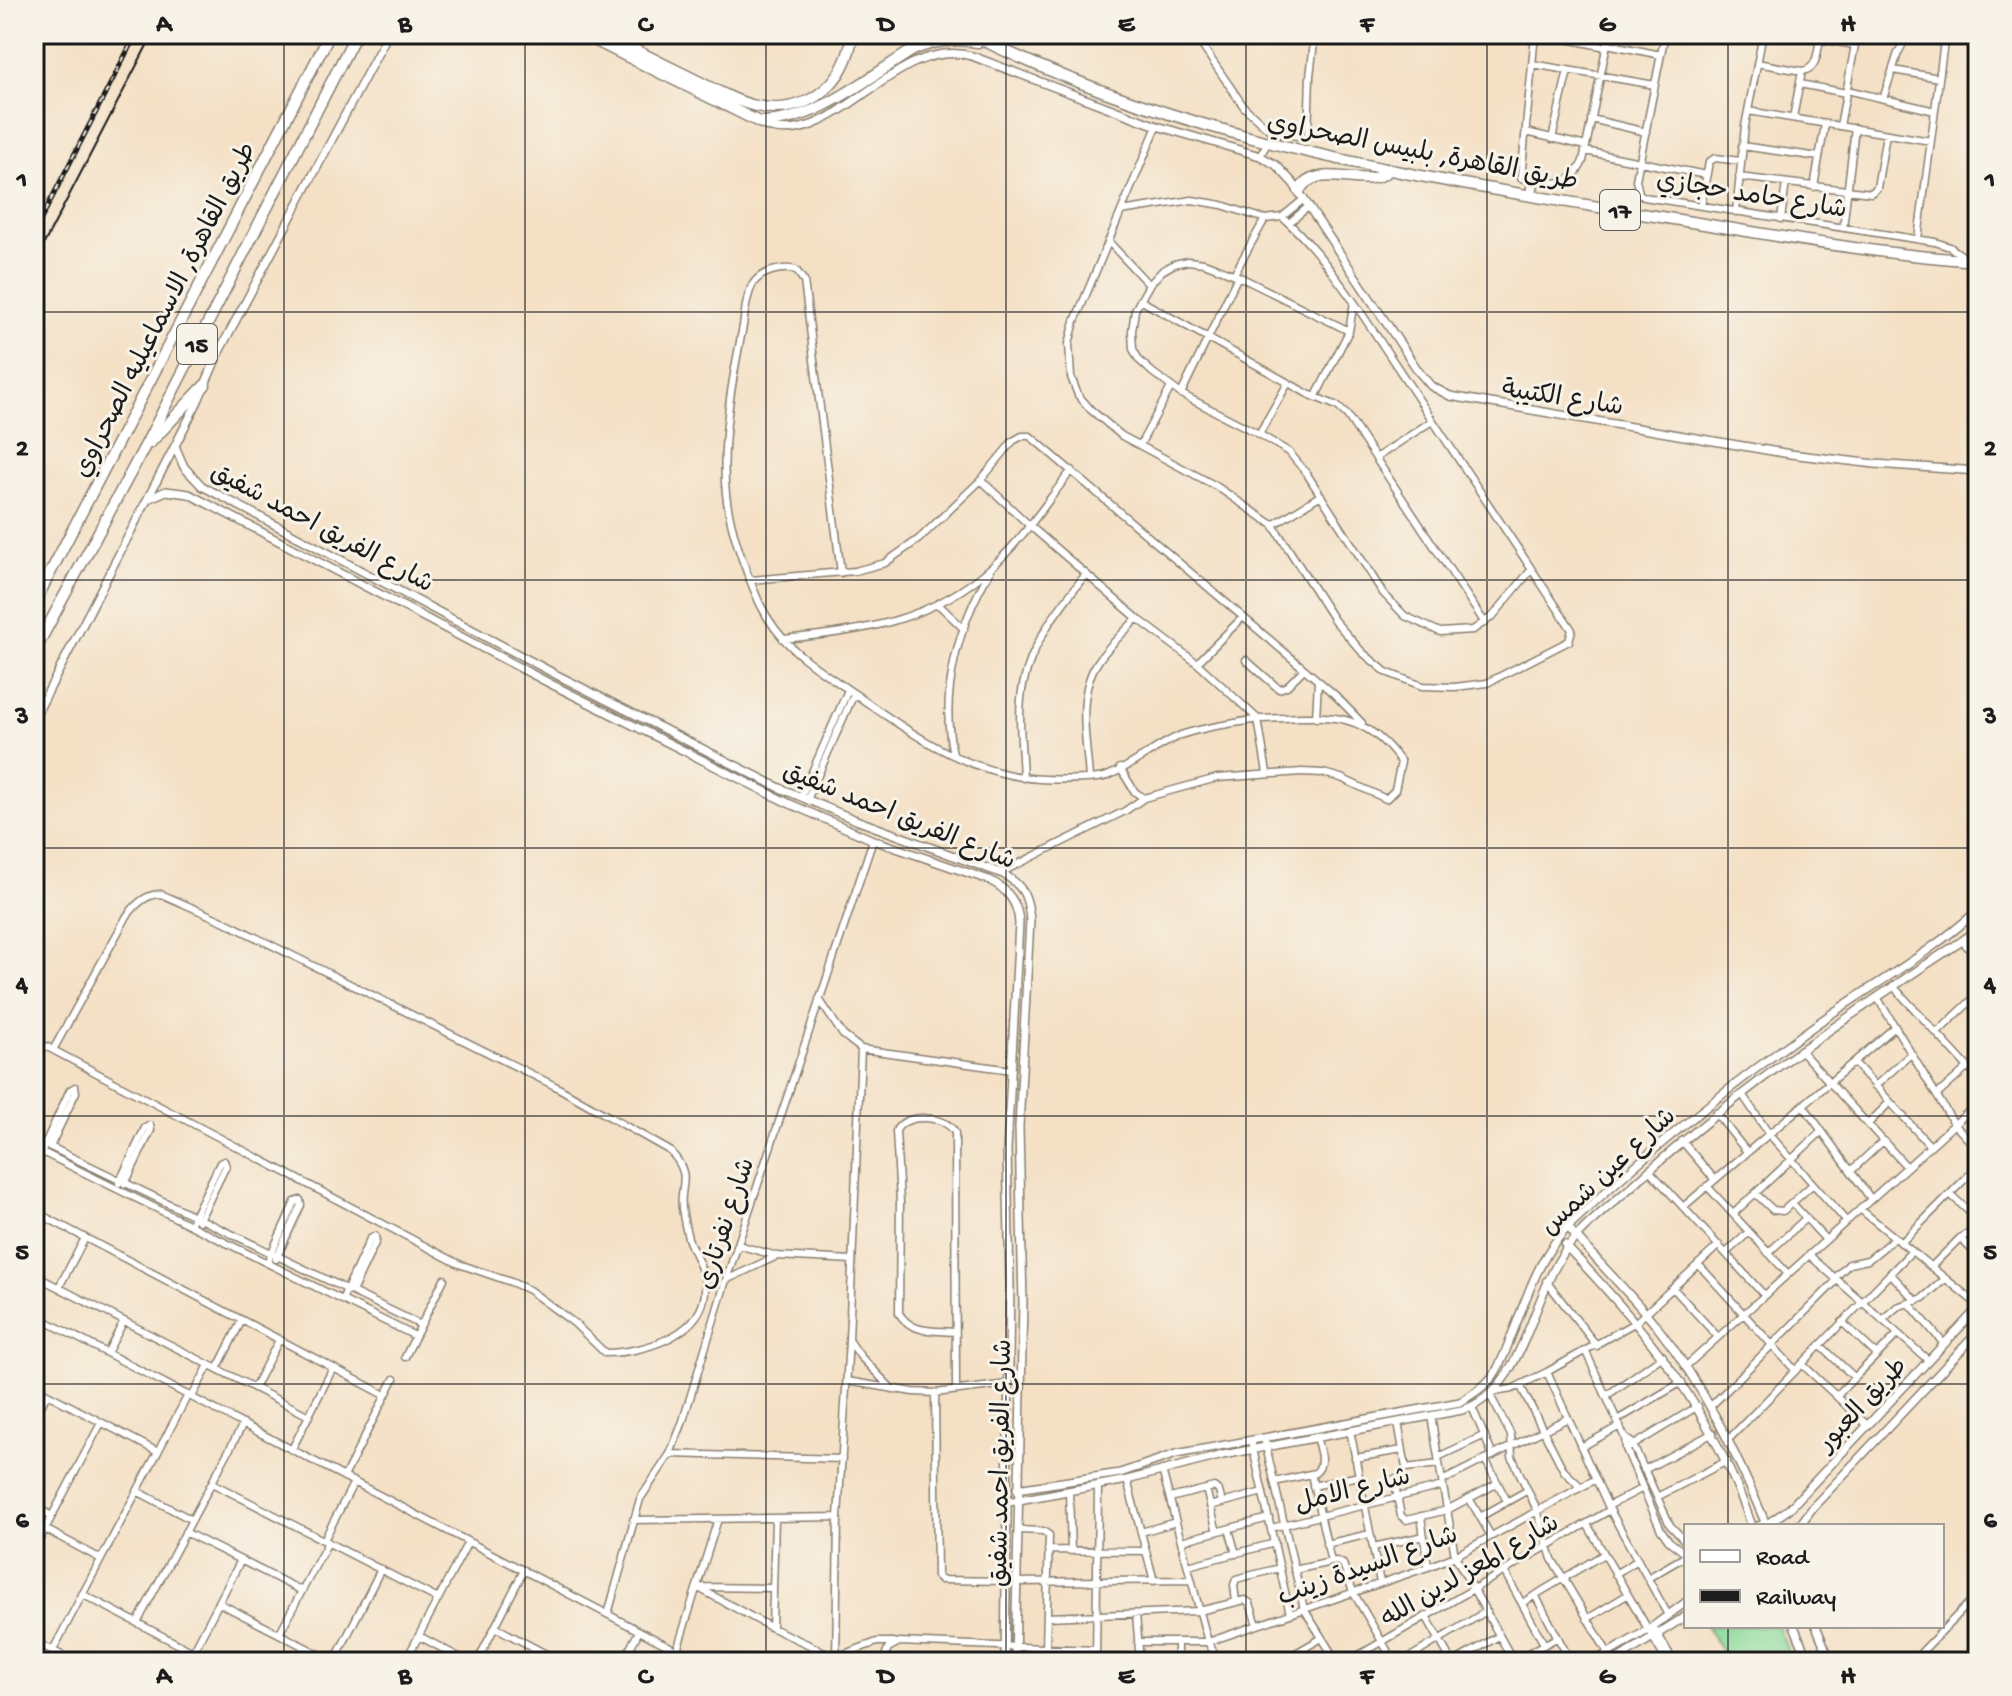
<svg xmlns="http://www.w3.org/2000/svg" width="2012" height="1696" viewBox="0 0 2012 1696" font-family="'Gochi Hand','Playpen Sans Arabic',sans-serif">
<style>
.green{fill:#89da9a;stroke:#527b5b;stroke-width:2}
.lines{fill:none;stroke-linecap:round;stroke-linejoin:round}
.minor-casing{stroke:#887e70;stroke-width:9}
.tertiary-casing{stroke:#887e70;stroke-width:10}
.trunk-casing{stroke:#887e70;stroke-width:13}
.minor{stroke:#fff;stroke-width:6}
.tertiary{stroke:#fff;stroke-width:7}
.trunk{stroke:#fff;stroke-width:10}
.tram{stroke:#1c1c1c;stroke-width:2}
.rail-casing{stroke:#1c1c1c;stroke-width:5}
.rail{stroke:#f7f3e8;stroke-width:2;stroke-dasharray:6;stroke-linecap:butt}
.grid{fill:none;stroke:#1c1c1c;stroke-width:2;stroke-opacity:0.55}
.labels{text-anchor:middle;stroke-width:6;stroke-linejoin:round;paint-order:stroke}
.shield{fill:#f7f3e8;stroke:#5e5c59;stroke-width:2}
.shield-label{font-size:24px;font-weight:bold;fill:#1c1c1c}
.street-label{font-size:26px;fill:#1c1c1c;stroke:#f7f3e8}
.neatline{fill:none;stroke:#1c1c1c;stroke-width:3}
.grid-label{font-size:26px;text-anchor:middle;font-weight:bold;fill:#1c1c1c}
</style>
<rect width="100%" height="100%" fill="#f7f3e8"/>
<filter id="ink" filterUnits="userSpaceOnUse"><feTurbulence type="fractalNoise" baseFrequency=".0125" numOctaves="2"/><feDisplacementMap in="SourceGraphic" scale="16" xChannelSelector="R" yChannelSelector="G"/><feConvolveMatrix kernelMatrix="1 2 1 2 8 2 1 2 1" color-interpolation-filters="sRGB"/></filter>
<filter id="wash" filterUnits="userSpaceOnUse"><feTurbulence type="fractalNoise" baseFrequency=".006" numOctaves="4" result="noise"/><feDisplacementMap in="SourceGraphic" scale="32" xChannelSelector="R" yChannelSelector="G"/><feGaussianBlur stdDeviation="1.8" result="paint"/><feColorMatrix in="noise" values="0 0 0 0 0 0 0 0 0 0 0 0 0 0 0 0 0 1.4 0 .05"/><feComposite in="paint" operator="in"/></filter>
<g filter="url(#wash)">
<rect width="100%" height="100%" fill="#f4e0c5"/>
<path class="green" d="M1706 1626H1778L1792 1662H1729Z"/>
</g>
<g filter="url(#ink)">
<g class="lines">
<g class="minor-casing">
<path id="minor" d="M1194 34 1244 107 1273 133 1260 156
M1535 34 1521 178C1548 183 1570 191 1583 161L1609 34
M1542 34 1606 47
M1665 34 1636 180 1639 193 1644 197 1935 242 1950 247 1965 258
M1791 34 1855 45
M1607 44 1661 55
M1757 63 1802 71C1818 69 1817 52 1820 39
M1532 64 1655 85
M1893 70 1939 78
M1800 84 1846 93
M1847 90 1935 111
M1883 99 1898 53 1908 34
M1748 111 1931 141
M1793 118 1802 71
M1591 119 1646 132
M1157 126 1075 321 1069 344 1071 377 1078 395 1091 410 1122 436 1216 486 1273 525 1334 620 1362 652 1386 672 1422 686 1455 687 1487 683 1569 641 1572 630 1354 302C1332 272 1311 242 1282 217
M1840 126 1857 34
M1526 132 1586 146
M1273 133 1308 137 1310 76 1315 34
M1552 139 1568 70
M1742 146 1819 157
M1585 151 1706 175
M1739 177 1871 193 1877 188 1886 134
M1814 187 1825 124
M1701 206 1709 162 1715 158 1741 161
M1121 211 1192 200 1222 205 1265 219 1282 217 1304 199
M1736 212 1745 126 1763 34
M1781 219 1786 183
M1289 223 1309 206
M1843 228 1855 128
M1918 239 1945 34
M1108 241 1149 285
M1234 274 1265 219
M1140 300 1308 394 1337 406 1347 415 1485 623
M1349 331 1238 276 1204 263 1188 261 1174 264 1162 271 1149 285 1135 310 1132 331 1133 349 1139 360 1152 372 1181 394 1259 434 1289 452 1307 474 1383 593 1405 616 1440 632 1473 630 1493 616 1531 570
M1181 394 1238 276
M1316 396 1349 331 1354 302
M1259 434 1288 383
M1140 445 1171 387
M1377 457 1432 421
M1273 525 1321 495
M841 573 804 281 796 270C782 266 760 272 753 284 746 296 745 313 743 326 733 376 720 443 726 494 730 531 745 570 760 604 782 649 816 667 855 694 905 730 960 768 1022 777 1038 780 1093 781 1107 776 1133 766 1155 746 1181 735 1205 726 1233 724 1258 719L1197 663 1137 618 1029 525 981 480
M751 580 855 571 885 563 919 539 981 480 1013 441 1022 436H1030L1243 617 1197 663
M938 604 964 629
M1243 617 1334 694 1362 723
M783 639C862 632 933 621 994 565 1024 538 1047 501 1072 470
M1246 660 1279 689 1287 686 1304 669
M1316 718 1318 681
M953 754C939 694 959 623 990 572
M1120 768 1135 792 1144 798 1217 778 1302 772 1323 773 1341 778 1386 799 1395 790 1401 762C1360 704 1320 718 1258 719L1267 773
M1023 778C1022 748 1017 715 1023 685 1032 641 1059 608 1086 574
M1089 778C1087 742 1075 693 1099 660 1109 645 1125 632 1137 618
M801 797 848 690
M807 800 854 694
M1000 873 1125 811 1144 798
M1962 941 1978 958
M1893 986 1978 1078
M1877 997 1954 1124 1978 1150
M819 999 843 1035 861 1049 1011 1070
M1937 1033 1978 994
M34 1040 53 1050 459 1264 511 1282 529 1290 574 1323 605 1353C643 1353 709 1334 705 1284 704 1268 693 1253 688 1238 686 1230 684 1222 683 1214 676 1186 696 1179 670 1151L555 1086 225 922 161 894C146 894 136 904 127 916L53 1050
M1800 1050 1907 1167
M1854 1062 1930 1146
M1875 1086 1911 1054
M1742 1094 1769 1134 1846 1221
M1937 1095 1968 1067
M1803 1105 1871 1199
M1716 1113 1747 1152
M1868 1124 1890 1102
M34 1139 421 1325
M1682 1141 1715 1180
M34 1148 415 1336
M43 1148 70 1090 75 1087 76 1092 50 1147
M1649 1170 1764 1295
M1851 1171 1883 1141
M119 1183 145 1128 150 1125 151 1130 125 1184
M1707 1186 1788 1274
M1755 1193 1773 1210 1783 1211 1813 1184
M1950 1194 1978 1220
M1792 1203 1826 1240
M1683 1207 1895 1027
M1860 1209 1978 1305
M34 1211 385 1395
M1733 1214 1822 1131
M190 1225 220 1163 224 1161 226 1166 199 1221
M34 1231 42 1216
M1960 1238 1978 1256
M1901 1243 1978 1166
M738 1245 777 1256 852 1260
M1726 1253 1749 1232
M1768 1253 1806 1218
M1809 1255 1928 1360
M267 1263 295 1202 300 1200 301 1205 276 1259
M1698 1264 1795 1370
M1931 1267 1960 1238 1978 1229
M1890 1273 1916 1301
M34 1275 309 1416
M1835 1278 1849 1264 1868 1260 1895 1238
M726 1280 777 1256
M1546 1281 1597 1346
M59 1287 85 1238
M1673 1288 1718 1337
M342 1300 370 1239 375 1236 376 1241 352 1292
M1909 1303 1944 1344
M34 1315 699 1662
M1882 1320 1897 1307 1923 1298 1945 1279
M1842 1322 1877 1355
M955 1332C934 1330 911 1334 899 1313L900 1202 896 1131C904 1112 947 1115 955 1133L956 1390
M849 1340 860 1356 892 1389
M1820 1345 1854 1377
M1586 1352 1625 1438 1626 1449 1661 1530 1669 1541 1686 1554
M107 1353 124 1321
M405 1357 444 1279
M1802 1364 1867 1425
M1685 1367 1978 1103
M217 1369 242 1320
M1547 1372 1610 1510 1668 1615
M847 1381 913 1392 935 1393 1008 1384
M1520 1385 1564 1471 1581 1487
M34 1387 158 1452
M254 1388 279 1340
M1494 1392 1512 1389 1547 1372 1636 1322 1719 1245
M935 1393 937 1576 941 1580 1007 1581
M1490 1395 1511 1435 1512 1457 1537 1510 1552 1559 1608 1653
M1606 1396 1663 1356
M1836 1396 1898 1334
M192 1397 209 1365
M1472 1407 1493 1456
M1710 1407 1837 1280
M1431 1416 1455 1556 1514 1662
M1617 1420 1682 1382
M34 1421 47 1394
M1398 1422 1406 1468 1439 1464
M1350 1430 1380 1583
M1264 1438 1304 1609 1337 1662
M1625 1438 1632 1443 1670 1525 1686 1542
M1251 1440 1290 1614
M1728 1440 1912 1251
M1581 1447 1620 1426
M1629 1448 1698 1406
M292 1449 333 1368
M670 1454 842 1459
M1438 1457 1485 1435
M1355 1458 1402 1450
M1485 1459 1507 1501
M1162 1470 1208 1642 1219 1662
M1644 1470 1713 1433
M1311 1474 1331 1562
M344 1477 394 1379
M1394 1479 1401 1516 1406 1520 1447 1510 1498 1483
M1127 1480 1154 1581
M1442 1481 1568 1418
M1274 1482 1315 1473C1326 1465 1319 1448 1316 1437
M212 1483 438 1599
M1313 1486 1359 1476
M1206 1489 1217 1532
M137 1491 192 1520
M1069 1491 1071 1551
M1657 1497 1727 1461
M1170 1498 1214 1487 1219 1491 1222 1503
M1469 1498 1491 1536
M34 1506 52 1516
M1210 1506 1263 1492
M1608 1506 1643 1488
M1421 1516 1428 1567
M1480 1517 1528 1490
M633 1520 838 1517
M1587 1524 1667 1662
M1271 1528 1443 1486
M45 1529 101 1559
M1229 1529 1236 1554
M1018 1530 1043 1531 1049 1535 1046 1648
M185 1532 302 1591
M1141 1532 1176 1522
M324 1540 354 1482
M1181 1541 1269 1518
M1326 1544 1370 1534
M1373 1547 1424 1536
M34 1550 101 1423
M1048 1550 1146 1551
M1188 1566 1275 1543
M1294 1570 1336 1561 1343 1564 1353 1592 1394 1662
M1504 1571 1544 1644
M1615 1574 1638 1560
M1648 1578 1686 1556
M1016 1582 1191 1580
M697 1587 772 1628 836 1657 877 1642H893
M700 1587 773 1588
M82 1594 212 1662
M1535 1595 1571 1662
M1236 1602 1234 1585 1236 1579 1280 1568
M219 1603 334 1662
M1522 1603 1604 1554
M608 1614 640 1499 670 1454 682 1424 726 1280 873 840
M1136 1614 1140 1662
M1426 1616 1452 1662
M1047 1617 1199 1611 1245 1600 1250 1603 1257 1625
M1587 1619 1627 1595
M137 1623 243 1424
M495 1627 561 1662
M772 1628 775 1518
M1656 1631 1674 1662
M279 1634 328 1542
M419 1636 468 1662
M34 1641 75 1662
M1138 1642H1208L1428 1567 1455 1556 1596 1479
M53 1650 188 1395
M677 1650 718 1519
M193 1652 241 1560
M334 1662 381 1569
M405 1662 468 1542
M477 1662 524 1570
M623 1662 639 1631
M836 1662 838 1517 849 1340 861 1049
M883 1662 888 1648 899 1642 1096 1650
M1096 1662 1098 1486
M1177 1662V1642
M1280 1662 1322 1638
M1347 1662 1610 1510
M1402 1662 1485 1612
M1454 1662 1499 1636
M1513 1662 1558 1637
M1912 1662 1972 1600"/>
</g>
<g class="tertiary-casing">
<path id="tertiary" d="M758 123C832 160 891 34 972 56L1157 126 1260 156 1276 165 1293 183 1419 372 1431 386 1450 396 1790 454 1875 464 1978 471
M175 446 184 467 202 486 557 675 780 788 856 820 1003 874C1024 886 1028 897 1030 920L1019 1127 1023 1303 1015 1662
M148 499 166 491 189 494 549 683 788 803 873 840 989 880C1008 889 1018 903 1019 923L1007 1150 1010 1282 1005 1662
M34 719 197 403 220 350 388 34
M1568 1227C1597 1262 1630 1293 1658 1328 1704 1386 1737 1455 1765 1522
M1565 1245C1649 1333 1712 1410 1752 1526
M1017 1489 1120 1473 1176 1454 1460 1402C1473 1394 1484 1387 1493 1376 1501 1365 1506 1350 1511 1337 1527 1298 1538 1256 1570 1225 1646 1152 1729 1087 1814 1026 1868 987 1929 955 1978 910
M1008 1502 1127 1480 1223 1455 1462 1410C1529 1390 1530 1285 1576 1237 1592 1219 1612 1204 1630 1188 1732 1094 1846 1017 1962 941L1978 928
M1770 1522 1789 1509 1978 1308
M1758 1526 1770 1522 1783 1526
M1799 1526 1814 1506 1978 1332
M1794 1626 1809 1662
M1816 1626 1831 1662
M1593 1662 1648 1630 1686 1602
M1613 1662 1686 1616"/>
</g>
<g class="trunk-casing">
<path id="trunk" d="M582 34 759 122C818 122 865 79 913 50 934 40 955 38 978 42
M604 34C634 50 664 64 694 79 714 89 734 101 756 106 806 117 848 83 852 34
M970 34C1181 140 1417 178 1648 215 1757 232 1867 254 1978 261
M1299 191C1317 158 1368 194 1390 169
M1531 196 1533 180
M150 443 205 385
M34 604 330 34
M34 652 145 446 356 34"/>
</g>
<use href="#minor" class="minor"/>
<use href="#tertiary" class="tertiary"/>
<use href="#trunk" class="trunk"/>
<path class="tram" d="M34 263 153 34"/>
<g class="rail-casing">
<path id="rail" d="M34 233 136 34"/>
</g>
<use href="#rail" class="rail"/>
</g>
</g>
<path class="grid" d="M284 34V1662M525 34V1662M766 34V1662M1006 34V1662M1246 34V1662M1487 34V1662M1728 34V1526M34 312H1978M34 580H1978M34 848H1978M34 1116H1978M34 1384H1978M1728 1626V1662"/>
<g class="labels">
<g class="shield">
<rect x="1600" y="190" width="40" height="40" rx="6"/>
<rect x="177" y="324" width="40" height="40" rx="6"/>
</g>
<g class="shield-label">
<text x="1620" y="218">17</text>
<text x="197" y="352">15</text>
</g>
<g class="street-label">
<text transform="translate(1423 150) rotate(11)" y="9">طريق القاهرة, بلبيس الصحراوي</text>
<text transform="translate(1752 193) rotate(9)" y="9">شارع حامد حجازي</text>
<text transform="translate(163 309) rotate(-63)" y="9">طريق القاهرة, الاسماعيليه الصحراوي</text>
<text transform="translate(1563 396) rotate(9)" y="9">شارع الكتيبة</text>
<text transform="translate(323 526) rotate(28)" y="9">شارع الفريق احمد شفيق</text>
<text transform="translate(900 814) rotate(22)" y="9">شارع الفريق احمد شفيق</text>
<text transform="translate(1607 1170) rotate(-43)" y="9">شارع عين شمس</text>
<text transform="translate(724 1223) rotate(-72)" y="9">شارع نفرتارى</text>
<text transform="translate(1861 1403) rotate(-47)" y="9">طريق العبور</text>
<text transform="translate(999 1463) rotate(-89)" y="9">شارع الفريق احمد شفيق</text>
<text transform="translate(1352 1488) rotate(-14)" y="9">شارع الامل</text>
<text transform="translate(1367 1564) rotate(-20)" y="9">شارع السيدة زينب</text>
<text transform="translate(1469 1569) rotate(-30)" y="9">شارع المعز لدين الله</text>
</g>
</g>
<rect width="2012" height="1696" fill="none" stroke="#f7f3e8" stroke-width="88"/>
<rect x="1684" y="1524" width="260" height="104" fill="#f7f3e8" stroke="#9f9d96" stroke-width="2"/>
<rect x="1700" y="1550" width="40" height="12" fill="#ffffff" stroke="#9f9d96" stroke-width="2"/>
<text x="1756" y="1564" font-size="24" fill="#1c1c1c">Road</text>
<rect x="1700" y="1590" width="40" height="12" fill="#1c1c1c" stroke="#9f9d96" stroke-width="2"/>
<text x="1756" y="1604" font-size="24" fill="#1c1c1c">Railway</text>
<rect x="44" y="44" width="1924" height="1608" class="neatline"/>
<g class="grid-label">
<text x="164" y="31">A</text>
<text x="405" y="31">B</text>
<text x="645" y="31">C</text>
<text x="886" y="31">D</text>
<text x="1126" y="31">E</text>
<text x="1367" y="31">F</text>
<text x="1607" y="31">G</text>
<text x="1848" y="31">H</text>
<text x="22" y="187">1</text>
<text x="1990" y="187">1</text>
<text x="22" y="455">2</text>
<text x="1990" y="455">2</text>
<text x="22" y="723">3</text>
<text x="1990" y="723">3</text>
<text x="22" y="991">4</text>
<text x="1990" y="991">4</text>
<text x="22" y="1259">5</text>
<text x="1990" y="1259">5</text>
<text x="22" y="1527">6</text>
<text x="1990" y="1527">6</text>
<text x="164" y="1683">A</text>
<text x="405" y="1683">B</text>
<text x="645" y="1683">C</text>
<text x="886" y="1683">D</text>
<text x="1126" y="1683">E</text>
<text x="1367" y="1683">F</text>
<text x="1607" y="1683">G</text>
<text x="1848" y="1683">H</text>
</g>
</svg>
